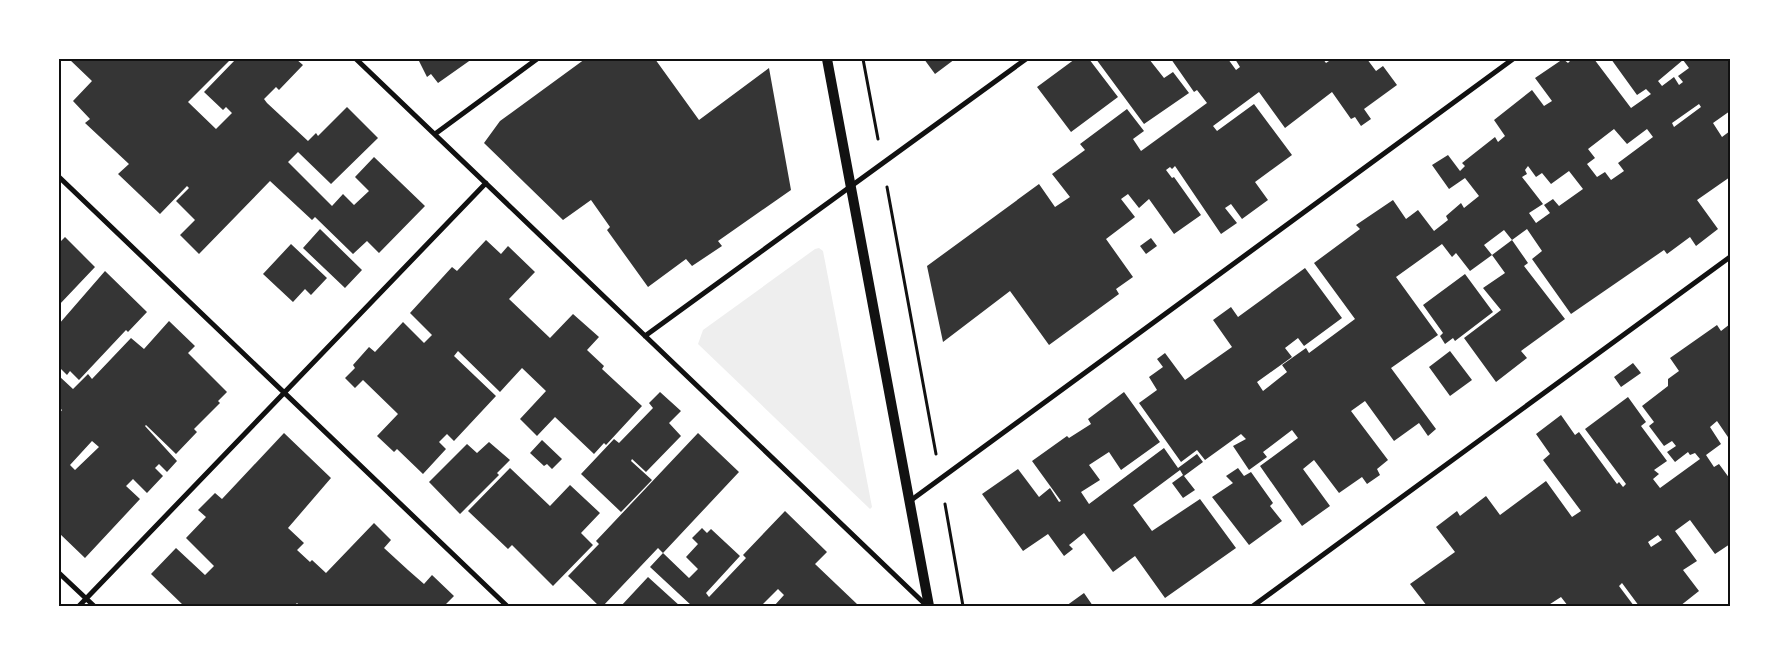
<svg xmlns="http://www.w3.org/2000/svg" width="1789" height="665" viewBox="0 0 1789 665" font-family="Rubik,sans-serif">
<style>
.green{fill:#eee}
.building{fill:#353535;fill-rule:evenodd}
.lines{fill:none;stroke-linecap:round;stroke-linejoin:round}
.path{stroke:#111;stroke-width:3}
.minor{stroke:#111;stroke-width:5}
.secondary{stroke:#111;stroke-width:10}
.neatline{fill:none;stroke:#111;stroke-width:2}
</style>
<rect width="100%" height="100%" fill="#fff"/>
<path class="green" d="M819 248 823 251 872 507 870 509 698 344 703 330 815 249Z"/>
<path class="building" d="M69 59H231L188 102 216 129 232 113 226 107 223 110 204 92 236 59H296L303 65 279 90 276 87 264 99 267 103 308 141 316 133 318 136 347 107 378 138 331 184 298 152 288 162 332 206 343 194 354 205 369 191 355 177 374 157 425 206 379 253 367 241 353 254 315 217 312 220 270 181 199 254 180 235 195 220 176 201 189 188 187 186 160 214 118 174 129 164 85 123 90 119 73 101 92 81Z
M418 59H472L438 83 431 74 427 77Z
M585 59H655L699 120 769 68 791 190 718 241 722 246 692 266 686 259 648 287 607 230 610 227 591 200 563 220 484 143 500 121Z
M924 59H955L935 74Z
M1075 59H1089L1118 97 1071 132 1037 87Z
M1096 59H1149L1164 78 1173 72 1189 93 1144 124Z
M1171 59H1228L1236 70 1240 67 1235 59H1323L1326 63 1332 59H1367L1376 71 1383 66 1397 85 1364 109 1371 119 1361 126 1355 117 1351 119 1332 92 1285 128 1259 92 1213 126 1217 131 1254 104 1292 155 1255 182 1268 200 1242 219 1231 204 1225 208 1237 223 1221 234 1175 166 1172 169 1170 167 1166 170 1172 178 1174 177 1201 215 1174 234 1149 199 1139 208 1128 194 1121 199 1135 217 1106 239 1133 277 1116 289 1119 294 1049 345 1010 291 943 342 927 266 1039 184 1055 207 1070 197 1052 174 1085 150 1080 144 1127 109 1144 131 1133 139 1141 151 1207 103 1197 90 1194 92Z
M1563 59 1568 63 1572 59H1594L1631 108 1651 94 1646 89 1637 95 1611 59H1730V111L1713 123 1722 137 1730 131V177L1697 200 1718 229 1696 246 1690 237 1667 254 1664 250 1571 314 1532 259 1542 251 1527 229 1512 240 1504 230 1484 245 1492 255 1470 271 1456 253 1452 257 1442 244 1396 277 1438 335 1391 368 1436 429 1428 436 1419 423 1394 441 1365 401 1351 411 1388 460 1377 469 1380 475 1367 484 1362 477 1339 493 1314 460 1303 469 1330 506 1302 526 1260 466 1298 438 1292 430 1263 452 1267 457 1249 470 1233 446 1246 439 1241 434 1205 460 1197 450 1181 462 1139 403 1157 390 1149 377 1163 367 1157 359 1165 353 1185 380 1232 347 1213 320 1231 307 1238 317 1305 268 1342 318 1304 346 1298 338 1285 348 1292 357 1257 382 1263 391 1287 372 1282 365 1306 348 1309 353 1355 319 1314 263 1360 229 1356 225 1393 200 1406 219 1418 210 1434 231 1448 220 1446 216 1461 203 1464 208 1479 196 1465 178 1449 189 1432 165 1448 155 1460 171 1465 166 1462 163 1495 137 1498 142 1505 136 1494 120 1532 90 1544 106 1552 101 1535 78ZM1683 60 1689 68 1678 76 1683 82 1679 85 1674 77 1662 86 1658 81ZM1699 104 1701 107 1674 127 1672 123ZM1614 129 1627 144 1647 129 1653 137 1618 163 1624 171 1611 180 1605 172 1597 177 1587 164 1595 158 1588 149ZM1528 166 1536 177 1542 173 1551 184 1569 171 1583 189 1559 206 1553 199 1544 205 1550 213 1536 223 1529 213 1543 204 1522 177 1527 174 1525 170Z
M320 229 362 270 345 288 303 248Z
M65 237 95 267 59 305V243Z
M1151 238 1157 246 1146 254 1140 246Z
M486 240 501 254 508 246 535 272 509 299 550 338 573 314 599 337 587 350 604 366 602 369 642 406 606 445 604 443 594 454 555 417 537 436 520 419 546 391 522 368 500 392 458 351 454 356 496 396 454 441 447 434 439 442 446 449 423 474 397 449 394 452 377 436 398 414 363 380 355 388 345 378 355 368 353 365 369 347 375 352 403 322 424 343 432 335 410 313 452 267 457 271Z
M1512 240 1528 263 1524 266 1565 319 1521 351 1527 358 1496 382 1464 338 1501 310 1483 288 1505 273 1492 255Z
M291 244 327 278 311 295 305 289 293 302 263 274Z
M105 271 147 312 128 332 126 330 79 380 70 371 67 375 59 367V324Z
M1465 274 1493 312 1455 341 1453 338 1445 344 1440 336 1443 333 1423 305Z
M169 321 195 346 188 353 227 392 218 401 220 403 194 429 197 432 176 454 146 425 145 426 177 461 167 472 159 464 155 468 163 476 147 493 133 479 126 486 140 499 85 558 59 533V414L62 410 59 407V376L73 389 88 374 92 379 131 338 144 349ZM92 441 99 447 75 470 70 465Z
M1730 324V440L1717 421 1710 427 1721 444 1706 455 1714 467 1719 464 1730 479V544L1715 554 1690 520 1675 531 1697 561 1683 570 1699 591 1680 606H1639L1622 583 1619 586 1634 606H1568L1561 597 1547 606H1427L1410 584 1455 552 1436 527 1457 511 1460 516 1486 496 1500 515 1546 481 1572 517 1581 511 1543 460 1550 454 1536 434 1561 415 1575 435 1579 432 1617 484 1619 482 1623 487 1626 484 1585 429 1628 397 1646 422 1641 426 1667 461 1654 470 1659 474 1653 479 1660 488 1700 459 1695 453 1690 455 1688 452 1675 462 1667 452 1676 446 1672 441 1664 446 1649 426 1654 422 1642 406 1668 386V379L1679 371 1670 358 1717 325 1721 331ZM1658 535 1662 540 1651 547 1648 542Z
M1450 351 1472 380 1450 396 1429 367Z
M1633 363 1641 373 1621 387 1614 377Z
M660 392 681 411 669 423 681 436 646 472 632 459 631 461 652 480 621 512 581 474 614 439 619 443 653 408 649 403Z
M1124 392 1160 442 1121 470 1109 452 1089 465 1100 480 1081 492 1089 504 1164 448 1178 468 1197 454 1203 462 1184 476 1195 490 1183 498 1172 483 1183 475 1180 470 1133 505 1152 531 1200 499 1236 548 1165 598 1135 556 1113 572 1084 533 1069 545 1073 549 1064 556 1048 534 1023 551 982 494 1018 469 1039 497 1050 488 1059 502 1061 501 1032 461 1067 436 1069 438 1091 424 1088 419Z
M284 433 331 478 288 528 304 543 297 550 310 562 312 560 326 573 374 523 391 540 384 548 408 570 424 584 432 575 454 596 444 606H300L297 603 294 606H184L151 574 176 548 205 575 214 566 186 538 206 517 198 510 215 493 222 499Z
M698 433 739 472 663 553 658 548 603 606H599L568 576 599 544 596 541Z
M542 440 562 459 552 469 547 464 544 466 530 453Z
M489 442 510 460 497 473 499 475 460 514 429 482 467 444 477 453Z
M510 468 550 506 570 485 600 513 581 533 593 545 553 586 512 545 508 549 468 511Z
M1238 468 1244 476 1251 472 1273 503 1270 506 1282 521 1249 545 1212 497 1233 483 1226 476Z
M785 511 827 552 815 564 857 604 855 606H774L784 595 778 589 761 606H692L650 567 663 553 689 578 698 569 686 557 698 544 692 538 702 528 707 533 711 529 740 556 706 593 709 597 746 558 743 555Z
M648 577 680 606H621Z
M1084 593 1093 606H1066Z"/>
<g class="lines">
<path class="path" d="M863 59 878 139
M887 187 936 454
M945 504 963 606"/>
<path class="minor" d="M356 59 927 606
M435 134 537 59
M59 177 507 606
M645 336 1026 59
M910 501 1513 59
M59 573 94 606
M79 606 486 183
M1253 606 1730 257"/>
<path class="secondary" d="M827 59 929 606"/>
</g>
<rect width="1789" height="665" fill="none" stroke="#ffffff" stroke-width="120"/>
<rect x="60" y="60" width="1669" height="545" class="neatline"/>
</svg>
